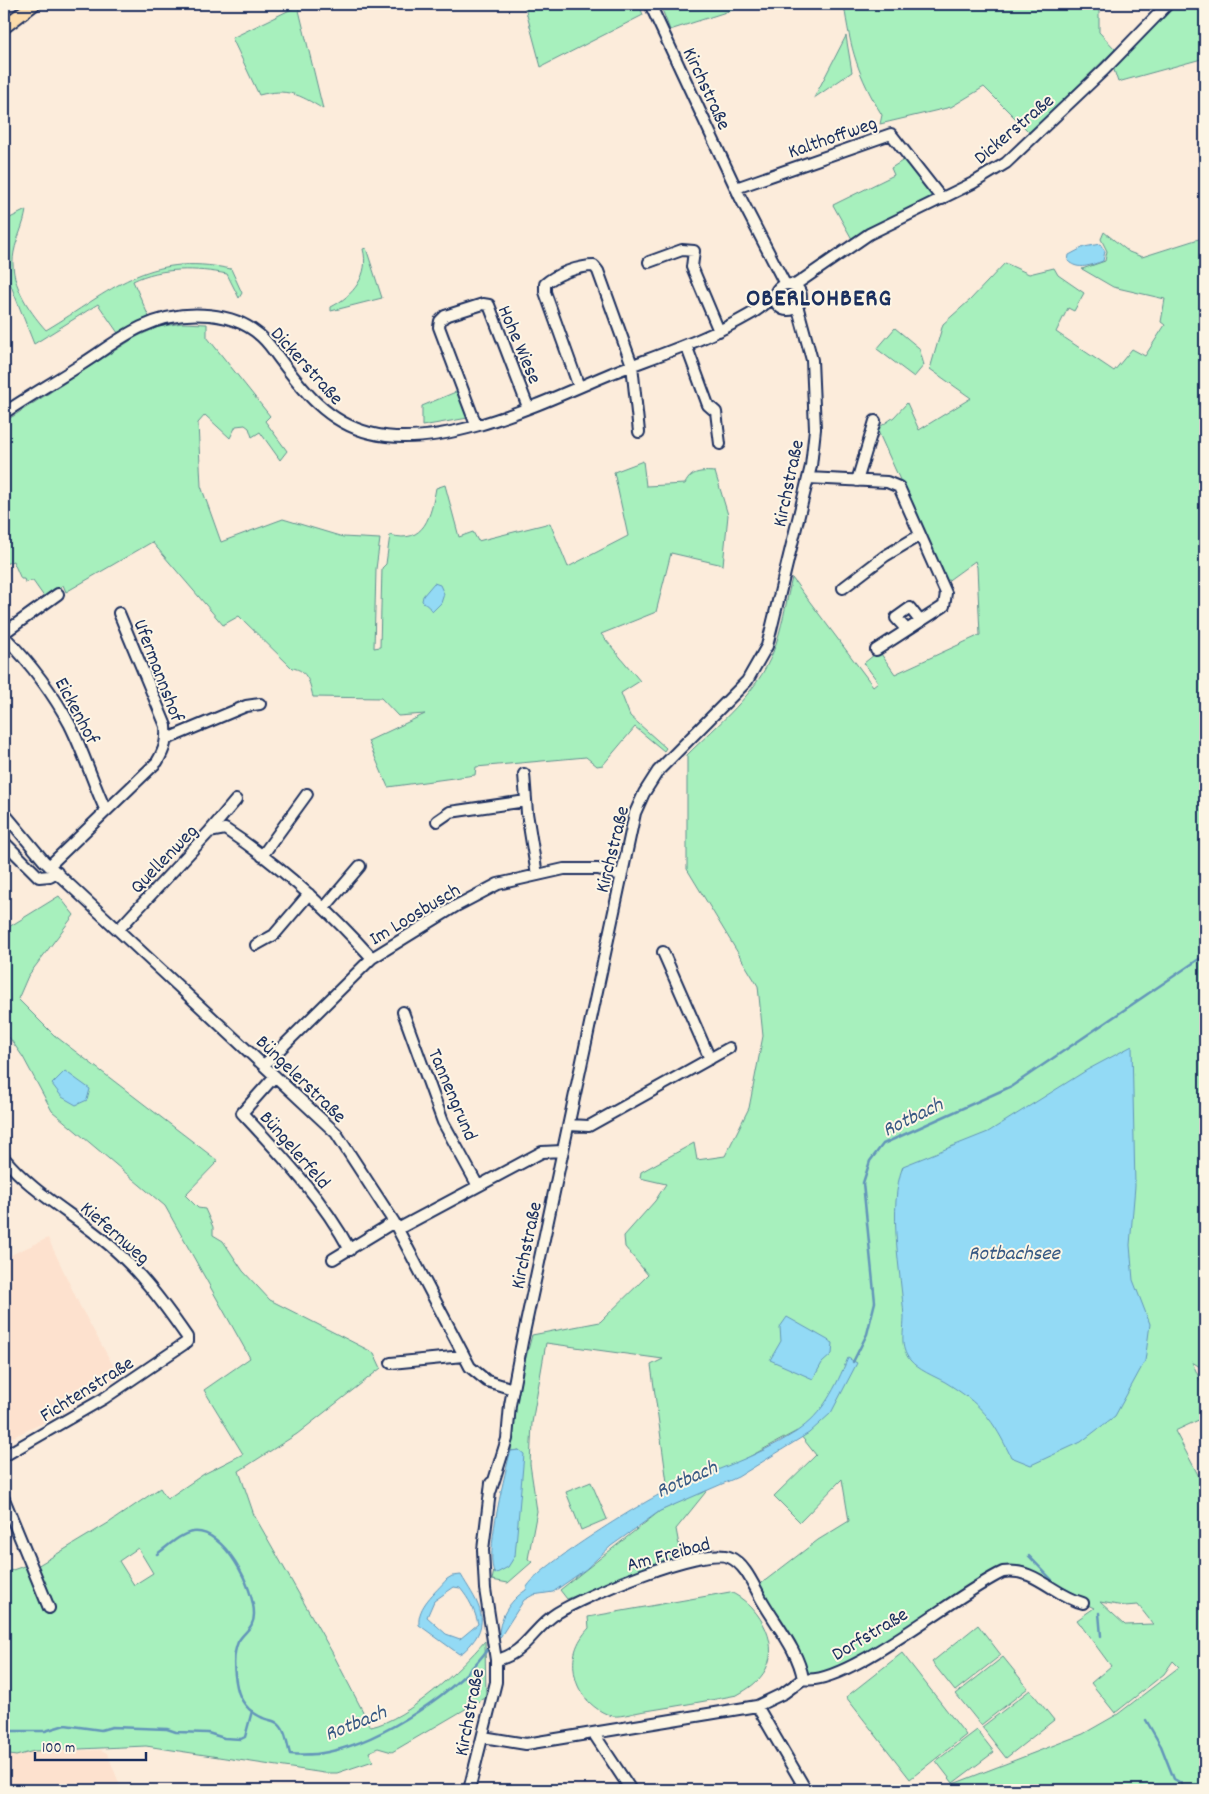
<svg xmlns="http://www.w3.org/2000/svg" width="1209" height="1794" viewBox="0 0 1209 1794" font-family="Dekko,sans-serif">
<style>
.built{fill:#fde1ce}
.green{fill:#a7f0bd;stroke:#61908e;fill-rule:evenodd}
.water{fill:#93daf5;stroke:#6396b9;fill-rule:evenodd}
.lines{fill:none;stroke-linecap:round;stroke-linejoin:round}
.stream{stroke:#6396b9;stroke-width:2.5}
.minor-casing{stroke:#1b2f5e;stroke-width:14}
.major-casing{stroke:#1b2f5e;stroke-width:16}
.minor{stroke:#fcf5e5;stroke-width:10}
.major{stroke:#fcdcac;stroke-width:12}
.labels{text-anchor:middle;stroke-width:4;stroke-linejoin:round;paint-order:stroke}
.street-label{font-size:20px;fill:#1b2f5e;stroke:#fcf5e5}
.water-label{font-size:21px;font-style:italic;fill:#395a84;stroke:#fcf5e5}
.district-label{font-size:25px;font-weight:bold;letter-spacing:1px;fill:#1b2f5e;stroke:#fcf5e5}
</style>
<rect width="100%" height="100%" fill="#fcecdb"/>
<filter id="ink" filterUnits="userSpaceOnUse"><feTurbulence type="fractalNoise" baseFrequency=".02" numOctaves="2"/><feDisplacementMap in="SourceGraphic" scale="10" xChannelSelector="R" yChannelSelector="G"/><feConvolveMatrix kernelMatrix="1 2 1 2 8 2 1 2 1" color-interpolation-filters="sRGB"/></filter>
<g filter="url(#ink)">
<path class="built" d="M48 1238 81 1308 119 1376 41 1424 4 1441V1258Z
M101 1750 107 1753 122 1790H4V1754L16 1756 34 1751Z"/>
<path class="green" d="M524 4H639L643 15 541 67Z
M660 4H751L670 30Z
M844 4H1106L1099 9V32L1115 49 1030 133 984 87 951 107 880 124 882 115C858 76 850 48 844 4Z
M1174 4H1205V58L1118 82 1113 67Z
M298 6 323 109C299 94 287 88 259 95L232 38Z
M846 36 852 72 814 98Z
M907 158 930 188 935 198 867 228 852 239 833 205 894 175 891 168Z
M26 210C24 225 17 237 14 252 8 280 28 310 46 330 112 291 147 251 231 269L242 293 239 298 227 274C197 268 161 267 133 281L149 317 118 333 98 304 34 344 4 268V221Z
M1104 232 1129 252 1142 257 1205 237V1370L1192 1362 1205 1391V1417L1175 1431 1205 1488V1790H950L948 1786 1083 1734 1118 1714 1179 1667 1173 1661 1164 1674 1115 1713 1091 1683 1111 1666 1077 1620 1094 1608 1073 1598 1029 1569 1020 1566 1004 1567 986 1575C930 1611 875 1655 812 1678L758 1586 818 1540 849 1521 842 1479 800 1522 774 1496 816 1455 797 1431 736 1464 668 1490 651 1365 663 1359 546 1343 532 1423 530 1464 537 1511 528 1559 532 1562 508 1583 492 1580 519 1450 511 1451 517 1391 532 1335 600 1322 648 1275 625 1247 624 1236 655 1201 666 1184 640 1178 641 1172 694 1143 697 1160 725 1156 749 1108 763 1036 758 986 687 869V755C718 724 757 694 773 652 782 629 786 602 792 578L873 686 878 682 864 663 879 651 895 674 980 635 977 567 975 561 946 582 877 429 894 417 907 403 919 430 971 398 930 369 943 324 970 300 1005 263 1029 274 1054 268 1058 275 1084 293 1074 311 1068 308 1056 332 1114 371 1132 349 1145 356 1165 325 1161 322 1165 299 1113 287 1082 269 1105 261 1107 251 1101 239ZM1100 1602 1124 1606 1138 1605 1153 1624 1125 1625Z
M366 248 382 298 331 311V307C353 296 370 275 363 249Z
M182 323 207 324V337L270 416 265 421 287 451 280 460 260 432 252 437 249 428 245 425 236 426 230 438 205 415 198 423 201 486 221 542 283 519 343 537 380 539 376 569 374 648 380 647 382 568 386 564 390 535C425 545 431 515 436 488L445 485 459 537 473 532 478 541 550 523 568 567 628 536 614 472 643 461 646 486 685 484C691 471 701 471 715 472L728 515 723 565 671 553 656 612 601 634 640 681 621 693 630 716 666 748 664 751 635 727 603 765 597 766 586 757 476 767 475 775 388 787 368 741 425 714 398 716 381 698 313 697C310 684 308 670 292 668L239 616 223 625 152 542 66 592 63 585 45 598 33 581 25 582 24 579H21L13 561 5 564 4 560V422L136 337 158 327Z
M895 328 919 348 924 365 914 377 877 349Z
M458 391 468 418 422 426V406Z
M59 896 74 915 28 976 18 999 54 1035 218 1161 185 1195 198 1208 205 1209 213 1227V1235L223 1241 243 1271 270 1300 374 1353 381 1368 297 1434 239 1471 254 1515 332 1652 371 1727C408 1719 461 1669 485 1641L486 1697 392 1752 378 1748 369 1752 373 1761 337 1773H324L146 1746 34 1751 16 1756 4 1754V1573L27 1565 39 1571 37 1566 110 1522 160 1488 167 1499 204 1474 243 1454 204 1390 250 1358 165 1206 52 1111 23 1057 4 1030V930ZM138 1548 153 1573 134 1585 119 1561Z
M591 1482 607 1519 581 1530 566 1492Z
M709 1488 676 1529 681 1556 567 1599 560 1590 660 1511Z
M730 1592C756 1603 781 1641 766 1669 759 1682 748 1689 737 1695 707 1701 677 1706 646 1711 636 1712 622 1717 613 1716 595 1712 578 1694 575 1676 571 1657 576 1642 589 1628L588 1617Z
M978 1625 1001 1655 955 1691 932 1662Z
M902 1653 966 1735 910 1779 846 1697Z
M1003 1657 1028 1688 981 1725 956 1694Z
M1030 1690 1054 1720 1006 1758 982 1727Z
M977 1730 994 1752 953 1783 936 1761Z"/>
<path class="water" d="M1100 244 1105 251 1103 261C1091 265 1078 271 1068 261L1069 255 1084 247Z
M434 583 440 585 444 594 441 603 433 611 422 601 423 596Z
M1132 1046 1135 1186 1130 1245 1133 1280 1150 1324 1145 1361 1115 1416 1081 1442 1031 1465 1011 1457C993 1419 981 1404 945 1382 934 1376 918 1370 910 1360 899 1347 904 1332 904 1317 901 1272 887 1208 903 1166L988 1132 1087 1070Z
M65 1071 90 1089 87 1100 76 1105 62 1097 52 1084Z
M787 1317 833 1343 832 1354 822 1363 813 1379 770 1360 781 1341 780 1327Z
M848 1358 857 1363 831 1413 809 1433 738 1477 660 1511 611 1546 586 1569 553 1592 533 1595 524 1600 499 1639C498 1619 509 1601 526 1590 528 1572 646 1500 668 1490 711 1471 756 1458 796 1432 824 1413 835 1388 848 1358Z
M519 1450 524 1454 515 1556 508 1567 495 1574C484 1557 504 1479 509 1457L511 1451Z
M461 1575C475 1599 493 1619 471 1644 467 1648 465 1652 459 1654L419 1625C417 1606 435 1593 447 1579L452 1576ZM454 1587 460 1588C469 1599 475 1610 478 1624L460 1639 446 1634 427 1617 434 1601Z"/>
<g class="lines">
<path class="stream" d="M853 1362 867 1334 875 1302 863 1183 870 1161 883 1144 1012 1086 1205 955
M157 1554C167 1547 181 1533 193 1532 224 1528 254 1588 254 1614 254 1629 244 1631 238 1642 232 1656 234 1673 237 1687 240 1701 249 1712 263 1718 267 1720 273 1720 277 1723 286 1729 287 1744 290 1754 303 1755 315 1755 328 1752 382 1741 459 1691 490 1646
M1029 1556 1052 1580
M1061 1587 1082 1598
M1099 1613 1101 1636
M1146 1720 1161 1746 1174 1779 1181 1783 1184 1790
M4 1731H45L65 1725 101 1730 112 1727 167 1729 176 1732 208 1733 224 1738 241 1739 245 1737 252 1711"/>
<g class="minor-casing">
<path id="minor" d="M650 4 740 197 785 284
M736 188 891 134 942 199
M649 262 682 250 694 251 692 267 719 331
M775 297a13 13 0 1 1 26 0a13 13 0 1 1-26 0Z
M795 285 869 234 973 183 1006 163 1105 69 1168 4
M686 345 708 405 716 412 720 444
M579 387 545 292V284C556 274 579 266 594 266L598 271 632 365 639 432
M4 413C29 396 56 381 82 364 101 352 120 337 141 327 181 308 241 308 270 346 298 383 322 421 370 433 443 452 545 401 612 373 658 355 706 340 749 315 758 310 766 303 774 297
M476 425 439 327 440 321 445 316 483 304 489 305 528 407
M808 478 887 482 899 487 946 593 944 606 876 650
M857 481 875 421
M843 588 885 556 920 535
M907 630 896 618 910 608 920 621
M4 633 58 594
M4 636C30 663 52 691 70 725 84 753 93 783 106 811
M167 739 246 706 260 704
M524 774 527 813 537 875
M4 813 44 861 336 1133 394 1222 470 1367 487 1381 513 1389
M437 821 450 812 526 801
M209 832 236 800
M4 842 39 877 50 876 57 872
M262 856 307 794
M49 866 157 762C165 749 167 740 166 726L119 613
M325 907 360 866
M119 929 209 832 225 829C280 865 328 909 372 958
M256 945 274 935 309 894
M663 952 710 1059
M403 1012 443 1122 478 1186
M264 1065 372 958 456 906 498 884 564 869H598L621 875
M275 1076 242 1113C282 1156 322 1198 350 1250
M569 1125 589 1126 729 1048
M4 1158C31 1191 68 1211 101 1238 136 1266 162 1301 187 1337V1342L103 1399 4 1456
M398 1229 542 1152 562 1151
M333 1259 394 1222
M391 1363 463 1356
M491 1490 507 1439 510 1405 522 1342 635 813 644 793 658 771 747 681 767 646 811 466 815 429 812 360 797 305
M4 1499 49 1608
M496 1660C524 1655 534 1627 557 1613 584 1596 702 1546 729 1557 746 1564 754 1587 763 1602 777 1626 799 1652 803 1679
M757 1706 806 1790
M594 1734 631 1790
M483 1737 526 1744 757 1706 784 1693 803 1679C845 1688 958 1592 1003 1572 1035 1567 1054 1596 1083 1603
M469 1790 496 1682V1660L485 1589 483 1550 491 1483"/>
</g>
<g class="major-casing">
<path id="major" d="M4 27 34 4"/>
</g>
<use href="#minor" class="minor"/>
<use href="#major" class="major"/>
</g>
</g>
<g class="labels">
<g class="street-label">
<text transform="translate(708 88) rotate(65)" y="7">Kirchstraße</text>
<text transform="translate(1013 128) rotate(-40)" y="7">Dickerstraße</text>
<text transform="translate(832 136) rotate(-19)" y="7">Kalthoffweg</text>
<text transform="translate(521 344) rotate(67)" y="7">Hohe Wiese</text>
<text transform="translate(308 365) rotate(48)" y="7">Dickerstraße</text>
<text transform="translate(787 483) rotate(-78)" y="7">Kirchstraße</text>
<text transform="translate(160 670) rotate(69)" y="7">Ufermannshof</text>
<text transform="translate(78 710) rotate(62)" y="7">Eickenhof</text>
<text transform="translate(611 849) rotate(-76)" y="7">Kirchstraße</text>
<text transform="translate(163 858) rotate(-46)" y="7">Quellenweg</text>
<text transform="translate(414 913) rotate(-31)" y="7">Im Loosbusch</text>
<text transform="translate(302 1078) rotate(44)" y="7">Büngelerstraße</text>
<text transform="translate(454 1094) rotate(67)" y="7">Tannengrund</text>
<text transform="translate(296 1149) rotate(49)" y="7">Büngelerfeld</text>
<text transform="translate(116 1232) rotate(41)" y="7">Kiefernweg</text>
<text transform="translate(525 1245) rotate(-78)" y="7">Kirchstraße</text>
<text transform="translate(86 1388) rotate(-32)" y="7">Fichtenstraße</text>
<text transform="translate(668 1553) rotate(-15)" y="7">Am Freibad</text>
<text transform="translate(869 1633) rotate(-31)" y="7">Dorfstraße</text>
<text transform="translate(468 1712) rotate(-79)" y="7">Kirchstraße</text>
</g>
<g class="water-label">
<text transform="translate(912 1116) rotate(-26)" y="7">Rotbach</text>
<text x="1014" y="1259">Rotbachsee</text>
<text transform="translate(686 1478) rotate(-24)" y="7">Rotbach</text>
<text transform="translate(355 1722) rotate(-22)" y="7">Rotbach</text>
</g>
<g class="district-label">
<text x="819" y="305">OBERLOHBERG</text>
</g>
</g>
<rect width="1209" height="1794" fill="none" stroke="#fcf5e5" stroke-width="20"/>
<rect x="10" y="10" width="1189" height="1774" fill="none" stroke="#1b2f5e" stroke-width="2" filter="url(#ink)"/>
<path d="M35 1752v8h111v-8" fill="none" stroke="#1b2f5e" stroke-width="2.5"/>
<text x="42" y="1752" font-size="15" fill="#1b2f5e" stroke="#fcf5e5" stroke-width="4" paint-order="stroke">100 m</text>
</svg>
